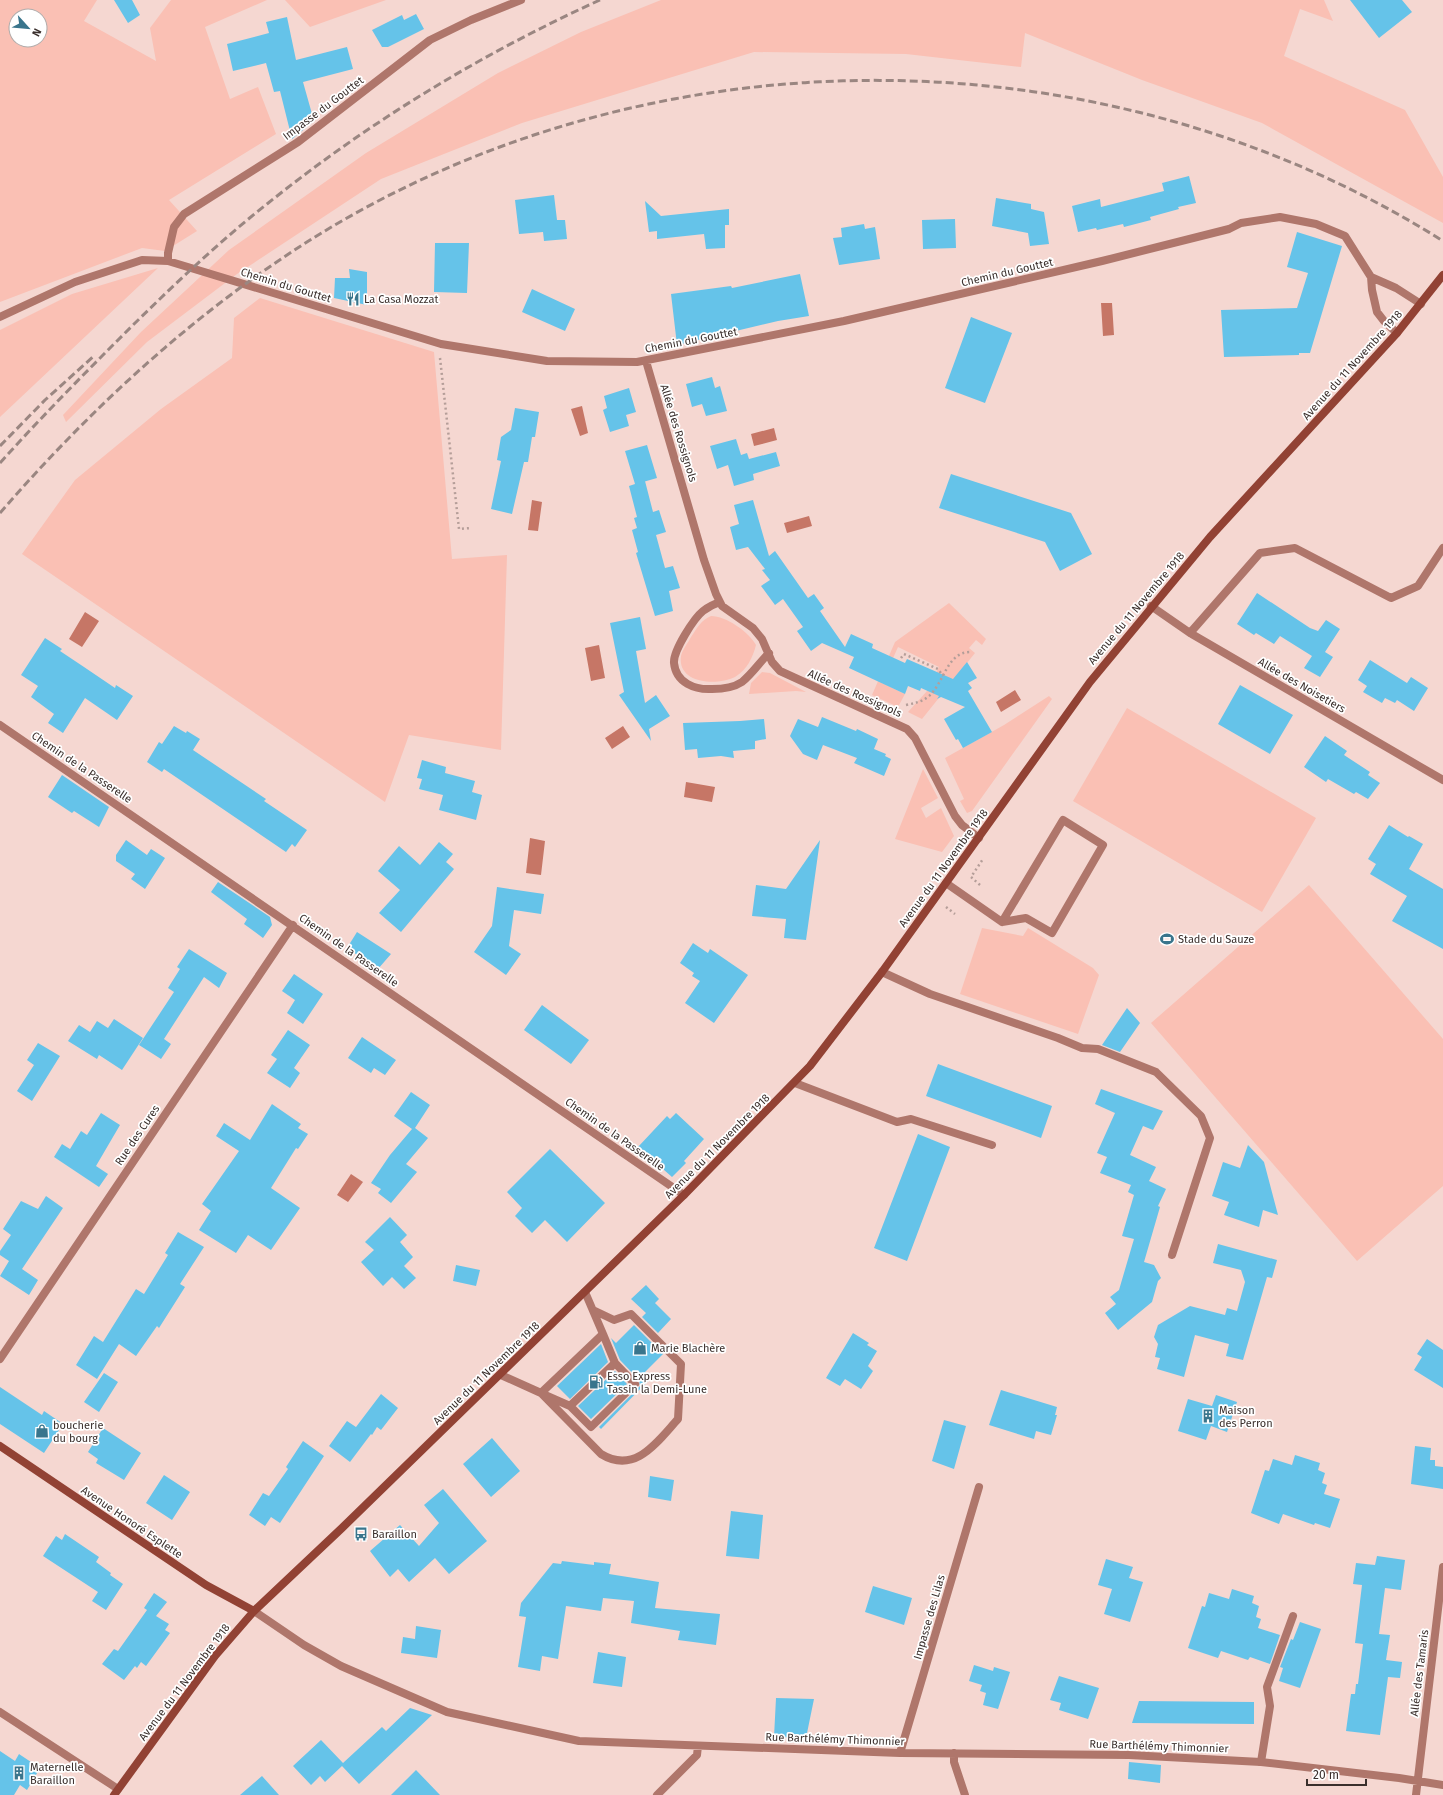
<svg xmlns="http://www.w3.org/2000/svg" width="1443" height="1795" viewBox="0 0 1443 1795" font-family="'Fira Sans',sans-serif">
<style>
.green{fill:#fac0b4;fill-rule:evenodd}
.water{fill:#c67666}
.building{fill:#65c3e9}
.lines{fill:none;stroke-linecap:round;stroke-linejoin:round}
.path{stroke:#b59e99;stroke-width:2.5;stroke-dasharray:2 3;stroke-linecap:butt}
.lane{stroke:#af766b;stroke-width:8}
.street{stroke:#af766b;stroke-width:8}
.secondary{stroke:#924234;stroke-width:8}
.rail{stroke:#9a8681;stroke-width:3;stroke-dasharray:8 4;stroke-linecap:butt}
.labels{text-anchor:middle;stroke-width:3.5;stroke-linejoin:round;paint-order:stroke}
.street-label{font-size:11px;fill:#3a2f2c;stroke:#fff}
.poi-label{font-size:11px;fill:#3a2f2c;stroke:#fff;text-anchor:start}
</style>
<rect width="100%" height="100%" fill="#f5d7d1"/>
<path class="green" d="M0 0H97L84 21 156 61 150 28 171 0H267L205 27 230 99 258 87 276 134 169 200 197 231 165 251 142 248 0 302ZM16 16H40V40H16Z
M285 0H386L310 27Z
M661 0H1324L1333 21 1300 9 1284 56 1405 110 1443 177V223L1262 123 1142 80 1025 33 1021 67 906 54 754 52 522 123 381 179 237 274 147 342 66 422 63 415 141 332 229 250 366 153 498 73 581 32Z
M158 268 0 417V330L72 294Z
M260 298 434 352 452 559 507 555 501 750 409 735 385 802 22 554 75 480 161 409 232 358 234 318Z
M949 603 986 639 982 645 976 640 969 648 975 653 922 719 908 712 927 691 939 667 898 647 882 683 905 694 898 707 872 695 895 642Z
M711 616C726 616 749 632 756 645 753 657 747 670 735 677 717 686 677 684 681 656 682 650 688 643 691 637 697 628 701 620 711 616Z
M762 672 770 673 806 692 796 691 749 694 751 683Z
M1049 696 1052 699 972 811 967 813 960 801 964 799 945 758 1004 725Z
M1127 708 1316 818 1262 912 1073 801Z
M923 769 938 798 921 808 926 818 941 808 954 836 942 852 895 839Z
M1309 885 1443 1039V1186L1357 1261 1151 1023Z
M982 928 1023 936 1028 928 1093 968 1099 975 1078 1034 960 994Z"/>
<path class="water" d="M1101 303H1112L1114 335 1103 336Z
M582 406 588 433 580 436 571 409Z
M774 428 777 440 754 446 751 434Z
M532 500 542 502 538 531 528 530Z
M809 516 812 526 787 533 784 523Z
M85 612 99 621 82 647 69 639Z
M599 645 605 678 591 681 585 648Z
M1015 690 1021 700 1001 712 996 702Z
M623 726 630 737 612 749 605 738Z
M686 782 715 787 712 802 684 797Z
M530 838 545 841 541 875 526 873Z
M351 1174 363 1182 348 1202 337 1195Z"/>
<path class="building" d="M114 0H132L140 15 128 23Z
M1350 0H1402L1412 12 1379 38Z
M416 14 424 29 388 47H382L372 30 402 15 404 20Z
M287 17 296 60 347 47 353 69 303 82 314 121 292 139 280 91 274 92 266 63 233 71 227 44 269 33 266 22Z
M1189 176 1196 203 1178 207 1179 209 1150 217 1151 220 1124 227 1123 224 1097 230 1096 228 1078 232 1072 206 1100 199 1101 207 1164 191 1162 183Z
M554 195 557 220H565L567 239 544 241 543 232 519 234 515 200Z
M996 198 1031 204V209L1044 212 1049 244 1030 246 1028 233 992 226Z
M645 201 661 216 729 209V225H725V248L706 249 704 234 657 239V231L649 232Z
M955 219 956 248 923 249 922 220Z
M864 224 865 229 875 227 880 259 839 265 833 238 842 237 841 228Z
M1297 232 1342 246 1310 353H1299V355L1224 357 1221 310 1297 308 1308 273 1287 267Z
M435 243H469L467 293 434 292Z
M349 269 367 272V305L334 298 335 278H350Z
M800 274 809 316 778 321 677 345 671 294 731 286 732 288Z
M532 289 575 309 565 331 522 312Z
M971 317 1012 333 985 403 945 388Z
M712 377 715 388 720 386 727 411 706 416 702 404 692 407 686 384Z
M629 388 636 412 626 415 629 426 610 432 603 410 607 408 604 396Z
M515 408 539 412 535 437H532L528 462H524L512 514 491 509 501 461 497 460 501 437 511 430Z
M736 439 741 455 747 453 749 459 776 452 780 466 753 474 754 480 734 486 728 465 717 469 710 446Z
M647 445 657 478 643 482 645 481 653 512 659 510 666 532 656 535 665 568 673 566 680 588 669 591 673 611 655 616 636 553 638 552 632 530 637 528 634 518 637 517 629 486 635 484 625 451Z
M951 474 1071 513 1092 554 1060 571 1045 542 939 508Z
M753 500 769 556 775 551 808 598 814 594 824 608 820 611 845 647 851 634 873 644 872 648 905 663 907 659 953 679 967 662 977 678 968 683 972 688 968 691 992 732 963 748 958 739 956 740 944 719 965 707 941 697 937 699 939 696 921 688 920 691 908 686 905 694 849 668 854 657 822 643 811 651 797 631 803 627 783 599 775 605 761 586 770 580 762 570 765 569 748 547 736 550 730 527 739 524 734 505Z
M1257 593 1310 628 1318 631 1326 620 1340 629 1325 652 1333 657 1320 677 1304 668 1312 656 1280 636 1274 644 1256 633 1254 635 1237 624Z
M640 617 646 649 636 651 645 703 656 695 670 716 649 729 651 741 619 695 624 692 610 623Z
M45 638 62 649 60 651 84 667 115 688 116 685 133 696 117 720 85 698 63 733 48 723 54 714 31 697 38 686 21 675Z
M1370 660 1407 683 1411 677 1428 688 1414 711 1397 700 1395 703 1385 698 1382 703 1363 692 1367 686 1358 680Z
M1240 685 1293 715 1270 754 1218 724Z
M822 717 856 731 857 729 878 739 874 749 886 754 885 756 891 759 884 776 854 763 857 758 823 745 817 760 803 754 790 736 798 719 818 727Z
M764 719 766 739 755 741V749L733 751 734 758 721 756 698 758 697 749 685 750 683 723 740 721Z
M174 726 186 733 187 731 200 739 193 750 266 799 264 801 307 830 295 847 292 844 286 852 164 769 162 772 147 762 159 742 162 744Z
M1325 736 1347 751 1344 755 1370 772 1368 775 1380 783 1368 799 1356 792 1354 794 1328 779 1326 782 1304 767Z
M422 760 446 767 445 773 475 781 472 792 482 795 476 820 439 810 443 795 419 789 422 779 417 778Z
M62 775 109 807 99 827 74 811 72 813 48 797Z
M1389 825 1408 837 1409 836 1423 844 1409 869 1443 889V949L1392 921 1407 896 1370 874 1376 864 1368 859Z
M126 840 147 855 151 849 165 858 145 889 131 879 135 874 116 861V855Z
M820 840 806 940 784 938 786 919 752 916 756 885 786 889Z
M439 842 453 854 446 862 454 869 401 932 379 913 400 890 378 871 399 846 420 865Z
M218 882 270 917 272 925 263 938 244 924 247 919 211 892Z
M497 887 544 894 541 914 514 910 509 946 521 954 506 975 474 952 492 926Z
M357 932 391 954 378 969 347 948Z
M693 943 708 953 710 949 748 975 714 1023 685 1003 700 981 692 976 694 973 680 963Z
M189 949 227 973 219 988 204 977 164 1039 171 1044 161 1059 139 1045 174 992 168 988 180 969 177 967Z
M294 974 323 994 303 1024 287 1013 295 1000 282 991Z
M542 1005 589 1040 571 1064 524 1030Z
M1127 1008 1140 1023 1120 1052 1102 1045Z
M114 1019 143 1038 122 1070 99 1055 97 1059 68 1041 79 1025 90 1032 97 1021 108 1028Z
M288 1030 310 1045 294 1068 300 1073 290 1088 267 1073 277 1059 271 1055Z
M362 1037 396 1060 385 1075 374 1068 371 1073 348 1058Z
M38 1043 60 1056 32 1101 17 1091 34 1065 27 1060Z
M938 1064 1052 1106 1041 1138 926 1096Z
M1101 1089 1163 1111 1153 1130 1143 1126 1130 1155 1156 1167 1149 1181 1166 1189 1158 1206 1160 1207 1144 1262 1154 1265 1161 1278 1158 1281 1152 1302 1118 1330 1105 1313 1116 1304 1110 1297 1119 1290 1134 1239 1122 1236 1134 1195 1128 1192 1131 1185 1100 1173 1107 1157 1097 1153 1115 1113 1095 1104Z
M411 1092 430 1105 415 1128 428 1138 406 1164 417 1172 391 1203 378 1193 381 1189 371 1183 390 1155 412 1129 394 1116Z
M272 1104 301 1124 298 1128 308 1134 298 1149 296 1148 271 1188 300 1208 271 1250 248 1235 236 1253 199 1230 211 1211 202 1204 239 1151 216 1136 224 1123 250 1140Z
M101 1113 120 1125 96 1166 108 1174 99 1187 54 1157 62 1144 70 1149 81 1131 87 1135Z
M676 1113 704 1139 684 1161 686 1163 672 1177 638 1147 667 1116 670 1119Z
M918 1134 950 1147 907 1261 874 1248Z
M1248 1145 1264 1162 1278 1215 1263 1210 1259 1227 1224 1215 1229 1202 1212 1196 1223 1162 1240 1168Z
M550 1149 605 1203 567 1242 545 1220 532 1233 515 1216 522 1208 507 1192Z
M46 1196 63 1208 22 1269 38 1280 29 1295 0 1276 9 1261 0 1255V1251L11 1235 3 1229 21 1201 38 1209Z
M390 1217 407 1235 400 1242 413 1257 404 1266 416 1278 404 1289 392 1277 383 1286 361 1262 374 1250 365 1242Z
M178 1232 204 1247 180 1284 185 1287 159 1328 157 1326 136 1356 119 1344 97 1379 76 1365 94 1336 103 1342 136 1289 144 1294 168 1255 165 1253Z
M1218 1244 1277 1260 1272 1278 1267 1277 1243 1360 1226 1356 1229 1344 1195 1335 1184 1377 1157 1369 1160 1358 1155 1357 1158 1344 1154 1337 1158 1325 1190 1306 1225 1315 1227 1308 1237 1311 1245 1282 1241 1270 1213 1263Z
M456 1265 480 1270 476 1286 453 1281Z
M646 1285 659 1299 654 1304 655 1303 671 1319 658 1333 642 1317 646 1313 631 1299Z
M634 1325 663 1354 645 1372 651 1378 601 1429 599 1427 640 1386 639 1380 620 1360 611 1338 616 1343Z
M853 1333 869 1343 867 1345 877 1351 868 1366 873 1371 861 1389 845 1379 840 1386 826 1378Z
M1427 1339 1443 1350V1388L1414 1370 1422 1357 1417 1354Z
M601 1344 608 1362 570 1399 557 1386Z
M615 1371 627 1384 591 1419 578 1406Z
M104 1373 118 1382 99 1412 84 1402Z
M0 1387 42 1415 44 1411 63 1424 44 1453 0 1424Z
M1001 1390 1057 1407 1055 1415H1057L1051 1435 1036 1431 1034 1439 989 1425Z
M381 1394 398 1408 381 1430 377 1427 372 1435 371 1434 350 1462 329 1446 347 1421 356 1427Z
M1216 1395 1237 1402 1227 1432 1211 1426 1206 1440 1178 1431 1188 1399 1212 1406Z
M944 1420 966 1426 954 1469 932 1461Z
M103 1428 141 1453 124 1480 96 1463 98 1459 88 1452Z
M492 1438 520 1471 491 1497 463 1464Z
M303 1441 324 1456 280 1523 271 1517 265 1526 249 1515 263 1493 269 1496 288 1469 286 1467Z
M1415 1446 1431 1448 1430 1460H1435V1466L1443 1467V1489L1411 1484Z
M1295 1455 1320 1463 1318 1470 1325 1473 1322 1483 1327 1485 1324 1494 1340 1499 1330 1528 1315 1523 1314 1525 1283 1514 1279 1524 1251 1513 1265 1470 1269 1471 1273 1459 1292 1465Z
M164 1475 190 1492 172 1520 146 1503Z
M650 1476 674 1480 671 1501 648 1497Z
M443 1489 487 1541 449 1574 435 1558 409 1582 398 1569 390 1577 370 1551 400 1525 419 1546 439 1523 424 1505Z
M731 1511 763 1515 759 1559 726 1556Z
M65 1534 99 1557 96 1562 111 1573 110 1575 123 1584 106 1610 92 1601 98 1592 43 1556 56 1536 62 1540Z
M1377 1556 1405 1560 1401 1590 1385 1588 1379 1634 1390 1635 1386 1660 1402 1662 1400 1678 1388 1677 1380 1735 1346 1731 1351 1694H1355L1356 1684H1358L1363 1644 1355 1643 1362 1585 1353 1584 1356 1563 1375 1565Z
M1106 1559 1133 1567 1129 1578 1143 1582 1130 1622 1104 1614 1112 1589 1098 1585Z
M562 1561 594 1565V1562L611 1564 609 1574 659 1582 655 1608 720 1614 716 1645 678 1640 680 1631 631 1623 634 1601 603 1598 601 1611 566 1606 558 1659 542 1656 540 1671 518 1667 526 1617 519 1616 521 1603 553 1563 561 1564Z
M873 1586 912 1598 904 1625 865 1612Z
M1232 1589 1254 1596 1252 1603 1259 1606 1256 1617 1261 1619 1258 1628 1280 1635 1270 1664 1250 1657 1248 1660 1221 1651 1218 1658 1188 1648 1202 1606 1205 1607 1209 1593 1229 1599Z
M154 1593 167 1602 156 1616 169 1624 165 1630 170 1633 146 1666 141 1662 137 1668 135 1666 124 1680 102 1664 114 1649 118 1651 147 1610 144 1608Z
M1300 1622 1321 1629 1300 1688 1279 1681 1283 1668 1280 1667 1291 1639 1293 1640Z
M416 1626 441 1630 437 1658 401 1653 403 1637 415 1639Z
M598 1652 626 1657 622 1687 593 1683Z
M974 1665 993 1671 994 1667 1010 1672 998 1709 983 1705 986 1693 980 1691 982 1685 969 1681Z
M1059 1676 1099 1688 1088 1719 1059 1710 1061 1703 1050 1700Z
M776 1698 814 1699 806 1738 774 1737Z
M1139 1701 1254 1702V1724L1132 1723Z
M410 1708 432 1715 359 1784 342 1766 325 1782 320 1776 311 1785 293 1766 321 1740 343 1763 382 1727 386 1731Z
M0 1751 15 1761 19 1754 40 1768 27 1790 20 1785 14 1795H0Z
M1129 1762 1161 1765 1160 1783 1128 1779Z
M416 1770 440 1795H391Z
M262 1776 279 1795H240Z"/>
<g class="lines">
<path class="path" d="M440 358 459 529 471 528
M901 658 904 654 938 669 943 676
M906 705C915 703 922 702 929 696 944 683 947 652 970 652
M980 885 971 877 983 859
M946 907 955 914"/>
<path class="lane" d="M946 883 1002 922 1026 918 1052 933 1103 845 1063 820 1002 922
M795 1083 897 1122 911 1119 992 1145
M501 1375 541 1393 603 1334 585 1292
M541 1393 601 1454C635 1475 657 1442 678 1419L681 1364 631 1314 614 1320 593 1310
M545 1395 570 1406 615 1363 603 1334
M570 1406 591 1427 635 1384 615 1363
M1261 1762 1270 1706 1267 1687 1293 1616"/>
<path class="street" d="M168 261V253L174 227 184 214 298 142 430 40 471 20 521 0
M1371 277 1396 288 1421 304
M0 317 75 282 142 260 168 261 441 344 547 361 637 362 844 321 1102 261 1229 229 1241 223 1280 217 1316 224 1345 236 1371 277 1372 290 1377 312 1384 321 1397 333
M646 361 704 560 716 594 722 606 753 628 762 639 772 662 780 671 907 729 915 738 955 816 962 825 979 838
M720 602C714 604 708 607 703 611 694 618 673 651 674 663 676 683 695 690 712 689 722 689 733 688 742 682 752 674 760 662 769 653
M1151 606 1190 633 1443 780
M1190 633 1260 553 1295 548 1391 598 1418 586 1443 548
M0 725 684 1195
M882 972 930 994 1058 1038 1082 1048 1098 1049 1156 1072 1201 1116 1210 1138 1172 1255
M0 1359 293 925
M254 1611 304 1645 341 1666 447 1712 579 1741 900 1753 1129 1755 1261 1762 1399 1778 1443 1785
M0 1712 118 1789
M900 1753 979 1487
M954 1753V1762L965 1795
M657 1795 697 1755 698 1746
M1416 1795 1443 1567"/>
<path class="secondary" d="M0 1446 206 1585 254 1611
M114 1795 215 1656 254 1611 342 1528 684 1195 810 1066 882 972 1090 682 1210 537 1397 333 1443 275"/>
<path class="rail" d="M0 446 45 400 95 355
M0 463C43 415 88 370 133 325 176 283 220 241 267 204 369 122 481 54 600 0
M0 513C91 408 196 311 315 237 654 27 1105 28 1443 241"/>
</g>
<defs>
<g id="restaurant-bare" transform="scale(1.08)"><path d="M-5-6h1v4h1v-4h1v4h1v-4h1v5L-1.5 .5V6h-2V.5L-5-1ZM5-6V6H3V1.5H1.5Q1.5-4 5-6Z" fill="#39758c" stroke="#fff" stroke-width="2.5" paint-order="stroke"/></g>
<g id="stadium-bare" transform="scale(1.08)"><path d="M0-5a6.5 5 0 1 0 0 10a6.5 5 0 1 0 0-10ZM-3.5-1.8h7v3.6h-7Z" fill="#39758c" stroke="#fff" stroke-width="2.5" paint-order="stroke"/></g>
<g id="shop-bare" transform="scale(1.08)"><path d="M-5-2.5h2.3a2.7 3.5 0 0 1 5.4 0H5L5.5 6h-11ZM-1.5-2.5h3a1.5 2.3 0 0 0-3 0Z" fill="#39758c" stroke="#fff" stroke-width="2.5" paint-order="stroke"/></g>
<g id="fuel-bare" transform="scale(1.08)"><path d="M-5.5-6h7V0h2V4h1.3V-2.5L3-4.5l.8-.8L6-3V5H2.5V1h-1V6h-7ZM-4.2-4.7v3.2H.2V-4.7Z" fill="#39758c" stroke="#fff" stroke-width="2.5" paint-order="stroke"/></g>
<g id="building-bare" transform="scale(1.08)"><path d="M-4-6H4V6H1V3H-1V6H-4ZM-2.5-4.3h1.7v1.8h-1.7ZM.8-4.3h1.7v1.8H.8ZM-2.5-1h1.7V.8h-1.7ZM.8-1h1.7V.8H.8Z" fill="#39758c" stroke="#fff" stroke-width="2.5" paint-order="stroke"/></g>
<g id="bus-bare" transform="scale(1.08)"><path d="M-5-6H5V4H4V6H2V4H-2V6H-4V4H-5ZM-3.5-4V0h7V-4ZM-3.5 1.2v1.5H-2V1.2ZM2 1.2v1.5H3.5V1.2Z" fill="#39758c" stroke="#fff" stroke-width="2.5" paint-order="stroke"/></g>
</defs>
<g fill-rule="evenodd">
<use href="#restaurant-bare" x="353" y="299"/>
<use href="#stadium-bare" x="1167" y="939"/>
<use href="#shop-bare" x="640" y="1348"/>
<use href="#fuel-bare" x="596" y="1382"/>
<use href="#building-bare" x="1208" y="1416"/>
<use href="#shop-bare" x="42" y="1431"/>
<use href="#bus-bare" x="361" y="1534"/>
<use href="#building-bare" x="19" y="1773"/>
</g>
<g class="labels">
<g class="street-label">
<text transform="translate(323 108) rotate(-37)" y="4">Impasse du Gouttet</text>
<text transform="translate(1007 272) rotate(-13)" y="4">Chemin du Gouttet</text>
<text transform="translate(286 285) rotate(17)" y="4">Chemin du Gouttet</text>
<text transform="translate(691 340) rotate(-11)" y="4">Chemin du Gouttet</text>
<text transform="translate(1352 365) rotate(-48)" y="4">Avenue du 11 Novembre 1918</text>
<text transform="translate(679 433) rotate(73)" y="4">Allée des Rossignols</text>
<text transform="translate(1136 608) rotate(-50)" y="4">Avenue du 11 Novembre 1918</text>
<text transform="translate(1302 685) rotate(30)" y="4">Allée des Noisetiers</text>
<text transform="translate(855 693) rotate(24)" y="4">Allée des Rossignols</text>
<text transform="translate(82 767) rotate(34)" y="4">Chemin de la Passerelle</text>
<text transform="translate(943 868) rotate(-54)" y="4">Avenue du 11 Novembre 1918</text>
<text transform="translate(349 950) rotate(35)" y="4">Chemin de la Passerelle</text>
<text transform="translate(615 1134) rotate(35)" y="4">Chemin de la Passerelle</text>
<text transform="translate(137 1135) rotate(-56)" y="4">Rue des Cures</text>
<text transform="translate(717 1146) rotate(-45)" y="4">Avenue du 11 Novembre 1918</text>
<text transform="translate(486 1373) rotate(-44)" y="4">Avenue du 11 Novembre 1918</text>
<text transform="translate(132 1522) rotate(34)" y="4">Avenue Honoré Esplette</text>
<text transform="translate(929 1617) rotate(-74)" y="4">Impasse des Lilas</text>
<text transform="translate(1419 1673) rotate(-83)" y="4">Allée des Tamaris</text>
<text transform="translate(184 1682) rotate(-53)" y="4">Avenue du 11 Novembre 1918</text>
<text transform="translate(835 1739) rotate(2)" y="4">Rue Barthélémy Thimonnier</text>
<text transform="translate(1159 1746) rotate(2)" y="4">Rue Barthélémy Thimonnier</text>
</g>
<g class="poi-label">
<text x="364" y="303">La Casa Mozzat</text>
<text x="1178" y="943">Stade du Sauze</text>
<text x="651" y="1352">Marie Blachère</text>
<text x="607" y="1380">Esso Express<tspan x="607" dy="13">Tassin la Demi-Lune</tspan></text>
<text x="1219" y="1414">Maison<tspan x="1219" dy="13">des Perron</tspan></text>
<text x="53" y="1429">boucherie<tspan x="53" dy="13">du bourg</tspan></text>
<text x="372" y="1538">Baraillon</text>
<text x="30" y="1771">Maternelle<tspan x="30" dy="13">Baraillon</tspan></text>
</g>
</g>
<g transform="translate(28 28) rotate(117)"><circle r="19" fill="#ffffff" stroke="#b0acab"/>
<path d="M0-3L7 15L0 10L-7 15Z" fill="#39758c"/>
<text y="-6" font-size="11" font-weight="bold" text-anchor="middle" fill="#3a2f2c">N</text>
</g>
<path d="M1307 1779v6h59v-6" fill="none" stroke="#3a2f2c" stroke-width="2"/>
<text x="1313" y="1779" font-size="12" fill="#3a2f2c" stroke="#ffffff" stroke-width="3" paint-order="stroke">20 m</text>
</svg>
